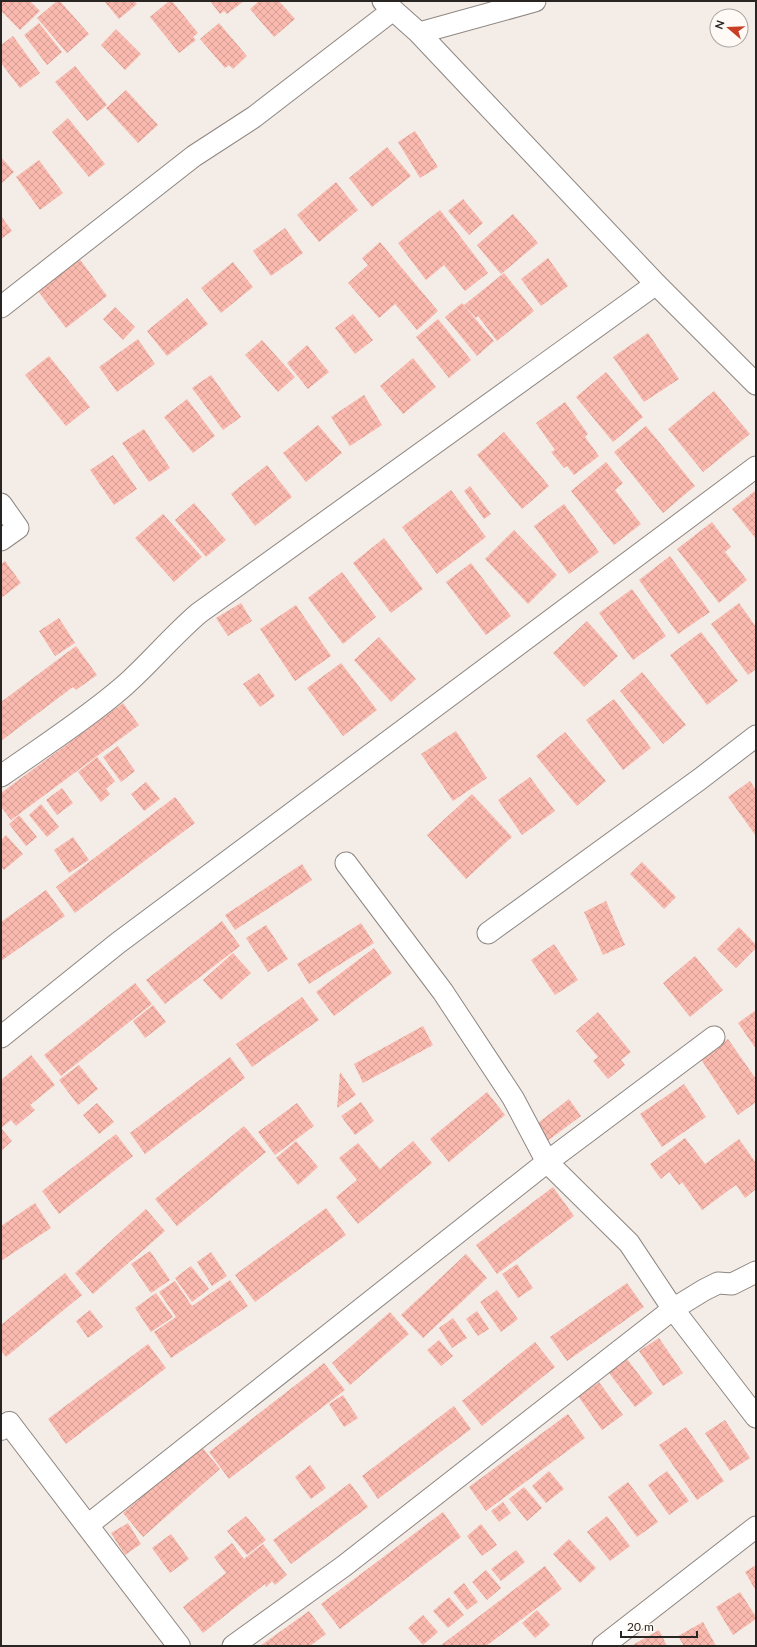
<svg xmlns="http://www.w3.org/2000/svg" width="757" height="1647" viewBox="0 0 757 1647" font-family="Lato,sans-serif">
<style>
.building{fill:url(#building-cross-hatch)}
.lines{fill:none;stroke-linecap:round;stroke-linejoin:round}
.minor-casing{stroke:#8e8681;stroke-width:23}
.tertiary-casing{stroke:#8e8681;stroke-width:24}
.minor{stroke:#fff;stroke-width:21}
.tertiary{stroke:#fff;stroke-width:22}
</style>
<defs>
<pattern id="building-cross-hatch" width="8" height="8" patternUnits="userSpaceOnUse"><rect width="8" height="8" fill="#fab9ae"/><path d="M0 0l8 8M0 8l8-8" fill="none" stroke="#d69f95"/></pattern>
</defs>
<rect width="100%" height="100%" fill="#f4ece6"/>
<path class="building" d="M1 1H30L40 11 20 30 1 11Z
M57 1H60L89 34 67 53 37 18Z
M104 1H134L137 4 119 19Z
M169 1H172L198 33 193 37 196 40 179 53 150 17Z
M210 1H244L227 14 224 11 220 14Z
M259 1H279L295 19 274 37 250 9Z
M39 23 62 52 47 65 24 35Z
M219 23 247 56 233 69 229 65 225 68 200 39Z
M116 29 141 54 125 70 101 45Z
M13 36 40 73 20 88 1 63V45Z
M75 66 107 105 87 121 55 82Z
M126 90 158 125 138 143 106 108Z
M68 118 105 164 89 177 52 132Z
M415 131 438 167 420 178 398 142Z
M387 147 411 176 372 207 349 178Z
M1 157 14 172 1 184Z
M39 160 63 193 40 210 16 177Z
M336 182 358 210 319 242 297 215Z
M463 199 483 223 469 235 448 211Z
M440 210 488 273 465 291 444 265 426 280 398 243Z
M513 214 538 243 501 274 477 245Z
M1 216 12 231 1 239Z
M285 228 303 253 271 276 253 251Z
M380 242 438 311 417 330 395 304 379 318 348 283 368 265 362 258Z
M76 254 107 296 66 328 34 286Z
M548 258 568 286 541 306 521 279Z
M233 262 253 287 221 313 201 288Z
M504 273 534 311 497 341 478 316 476 318 464 305Z
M187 298 208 324 167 356 147 331Z
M462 303 494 341 477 356 445 317Z
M115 307 135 327 123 340 103 319Z
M353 314 373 340 355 354 335 328Z
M438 319 471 360 449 378 416 337Z
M648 333 679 379 644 402 613 357Z
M138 339 155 364 117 392 99 367Z
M262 340 295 377 278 392 245 355Z
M307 345 329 372 308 389 287 363Z
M49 356 90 407 66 426 25 375Z
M413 358 436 387 403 414 380 386Z
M606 372 643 417 613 442 576 397Z
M211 375 241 417 223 430 192 388Z
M714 391 750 434 703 472 668 429Z
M364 395 382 425 350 446 331 417Z
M187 399 215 436 193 453 164 417Z
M565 402 588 434 585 437 599 456 574 475 567 466 564 468 551 452 555 450 536 423Z
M318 425 342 453 306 482 283 453Z
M646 426 695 486 663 513 614 452Z
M144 429 170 468 149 482 122 443Z
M504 432 549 486 522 509 477 455Z
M113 455 137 489 114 505 90 470Z
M606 462 623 483 615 490 641 524 614 545 571 491Z
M267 465 292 497 255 526 231 494Z
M470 486 491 514 484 519 464 491Z
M451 490 486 537 437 574 402 527Z
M756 490V539L732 509Z
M194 503 226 540 206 557 175 520Z
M564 504 599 552 569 574 534 526Z
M163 514 202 557 174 582 135 538Z
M712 522 731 547 725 552 747 580 719 603 677 549Z
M514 530 557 575 528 604 485 559Z
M384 538 423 589 391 613 353 563Z
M670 556 710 612 678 634 639 580Z
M5 561 21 583 1 598V564Z
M471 563 511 616 486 635 446 582Z
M342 572 376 617 343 644 308 598Z
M632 589 666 636 633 660 599 613Z
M241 603 252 621 228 636 216 618Z
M739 603 756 627V669L748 675 711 624Z
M296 605 331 656 295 681 260 629Z
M59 618 75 643 55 656 39 631Z
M587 621 618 656 584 687 553 653Z
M701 632 738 681 707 705 670 655Z
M379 637 416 679 391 702 354 660Z
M76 646 97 675 76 690 73 687 1 741V702Z
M341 663 377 710 343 736 307 688Z
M642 672 686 725 663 744 620 691Z
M259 673 275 696 260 707 243 684Z
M614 699 651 748 623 770 586 720Z
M123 703 139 725 11 820 1 807V793Z
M456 731 487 778 453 801 421 754Z
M565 732 606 781 577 806 536 756Z
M118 746 135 771 121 782 103 757Z
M97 757 115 781 106 789 110 794 101 802 78 772Z
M530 777 555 811 522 835 498 800Z
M750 781 756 790V836L728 797Z
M146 782 160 799 144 811 131 794Z
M62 788 73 803 57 815 46 800Z
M472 794 512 837 466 879 427 835Z
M175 797 195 823 75 913 56 887Z
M41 804 59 827 47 837 29 815Z
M19 815 37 837 26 846 9 824Z
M6 835 23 854 4 870 1 867V840Z
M73 837 89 860 69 873 54 850Z
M642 862 676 897 664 909 630 874Z
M302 864 312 880 235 930 225 915Z
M46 890 65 916 1 961V922Z
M606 901 625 945 603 955 584 912Z
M222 921 240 946 165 1004 146 980Z
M361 923 374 943 309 984 297 964Z
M266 925 288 959 268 972 246 938Z
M739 927 756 945V948L736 968 717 949Z
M554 944 578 980 555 995 531 960Z
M374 948 392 973 334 1016 316 992Z
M233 953 251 973 221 1000 203 980Z
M695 956 723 990 690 1017 663 983Z
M135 983 152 1004 61 1076 44 1055Z
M302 997 319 1020 252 1067 236 1044Z
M153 1005 166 1022 145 1038 133 1021Z
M756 1010V1049L738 1023Z
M598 1012 631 1052 621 1060 625 1065 608 1079 593 1061 598 1057 576 1031Z
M423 1026 433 1045 363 1083 354 1064Z
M728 1039 756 1079V1102L738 1115 700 1058Z
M31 1055 55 1085 30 1105 35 1110 16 1126 11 1120 1 1128 12 1141 1 1151V1080Z
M230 1057 245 1078 145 1154 130 1133Z
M79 1065 98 1089 78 1105 59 1080Z
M340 1072 356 1095 337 1108Z
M684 1084 706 1117 662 1147 640 1114Z
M487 1092 505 1115 449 1162 430 1139Z
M569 1099 581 1116 546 1142 534 1126Z
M361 1102 374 1121 355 1135 341 1116Z
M97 1103 114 1122 99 1134 83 1115Z
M297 1103 314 1126 275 1155 258 1132Z
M244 1126 266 1152 177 1226 155 1199Z
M116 1134 133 1156 59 1214 42 1191Z
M685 1138 705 1164 739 1139 756 1163V1189L745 1198 736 1185 702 1210 682 1182 679 1185 669 1172 661 1179 650 1164Z
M296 1141 318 1167 298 1185 276 1158Z
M413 1141 432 1163 358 1224 336 1197 357 1180 339 1158 358 1143 380 1169Z
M553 1187 574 1216 497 1274 476 1245Z
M35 1203 51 1228 1 1261V1226Z
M326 1208 346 1235 255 1302 235 1275Z
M146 1209 165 1231 93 1294 75 1273Z
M150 1251 170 1280 151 1293 131 1264Z
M211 1252 227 1276 212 1286 197 1262Z
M466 1254 487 1278 423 1338 401 1315Z
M517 1264 533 1288 518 1298 502 1274Z
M191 1266 209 1289 192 1302 175 1278Z
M65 1273 82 1295 6 1357 1 1351V1325Z
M230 1280 248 1306 171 1358 154 1332 176 1317 159 1292 175 1281 192 1306Z
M627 1283 644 1307 567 1361 550 1337Z
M497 1290 518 1319 501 1332 480 1302Z
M156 1293 173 1317 151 1332 135 1308Z
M90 1310 103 1327 88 1338 76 1321Z
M477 1311 489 1329 478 1336 466 1319Z
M390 1312 409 1334 350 1385 332 1363Z
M453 1318 467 1338 452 1348 439 1328Z
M659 1338 683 1373 663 1386 639 1351Z
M439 1340 453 1356 441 1366 427 1350Z
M535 1342 555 1367 482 1426 462 1401Z
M148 1344 166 1368 66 1444 48 1419Z
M627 1359 653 1393 635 1407 609 1373Z
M324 1363 345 1390 229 1479 209 1452Z
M599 1382 623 1415 602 1430 578 1396Z
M343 1395 358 1418 344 1427 329 1404Z
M454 1406 471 1429 378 1499 362 1476Z
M568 1414 585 1438 486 1511 469 1487Z
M725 1420 750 1458 730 1471 705 1433Z
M686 1427 724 1481 697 1500 659 1445Z
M201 1446 220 1469 143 1537 123 1513Z
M310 1465 326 1488 311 1499 295 1477Z
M549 1471 564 1489 546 1503 532 1486Z
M667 1471 689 1501 669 1515 648 1485Z
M628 1482 658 1522 637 1537 608 1497Z
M350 1483 368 1507 291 1564 273 1540Z
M524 1487 542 1508 527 1521 509 1499Z
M503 1502 511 1513 499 1522 491 1511Z
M443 1512 461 1537 340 1629 321 1604Z
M246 1516 266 1540 247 1555 227 1531Z
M607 1516 630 1546 610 1561 587 1532Z
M128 1523 141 1544 125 1555 111 1533Z
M481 1524 497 1545 482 1556 467 1536Z
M171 1534 189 1559 170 1573 152 1548Z
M569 1539 596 1568 580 1583 553 1554Z
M232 1543 244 1559 263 1544 287 1575 275 1585 272 1581 266 1587 265 1584 203 1633 183 1607 226 1573 214 1557Z
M516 1550 525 1562 501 1581 491 1569Z
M756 1565V1591L745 1572Z
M545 1566 562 1589 486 1646H440Z
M486 1570 501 1588 487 1600 472 1582Z
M464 1583 478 1602 467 1610 453 1592Z
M740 1592 756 1617V1619L733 1635 716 1607Z
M449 1597 464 1615 448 1628 433 1611Z
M537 1610 550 1625 535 1638 522 1623Z
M309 1611 326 1634 310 1646H260Z
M423 1615 438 1632 423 1645 408 1628Z
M703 1622 716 1646H684L678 1636Z
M659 1630 667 1646H631Z"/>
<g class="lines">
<g class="minor-casing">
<path id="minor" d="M383 1 419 33 656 284 756 384
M419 33 535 1
M1 307 194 156 254 117 393 10
M1 504 18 528 1 540
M1 776C42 747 86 719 124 686 150 663 172 636 199 613L656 284
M346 863 443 992 513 1098 547 1162 629 1243 673 1309 756 1417
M488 933 700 779 756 736
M1 1037 118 943 756 467
M88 1525 547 1162 714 1037
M233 1646 344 1566 673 1309 704 1290 718 1283 732 1284 756 1272
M603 1646 756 1527"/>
</g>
<g class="tertiary-casing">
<path id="tertiary" d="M1 1429 9 1423 179 1646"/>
</g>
<use href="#minor" class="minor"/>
<use href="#tertiary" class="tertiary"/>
</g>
<rect width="757" height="1647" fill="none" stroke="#282523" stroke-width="4"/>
<g transform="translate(729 28) rotate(289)"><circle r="19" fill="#fffaf6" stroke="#a9a5a2"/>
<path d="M0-3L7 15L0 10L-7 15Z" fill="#c83d23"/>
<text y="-6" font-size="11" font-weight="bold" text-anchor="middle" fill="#282523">N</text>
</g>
<path d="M621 1631v6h76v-6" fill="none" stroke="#282523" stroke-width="2"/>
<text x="627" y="1631" font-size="12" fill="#282523" stroke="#fffaf6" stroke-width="3" paint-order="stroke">20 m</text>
</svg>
